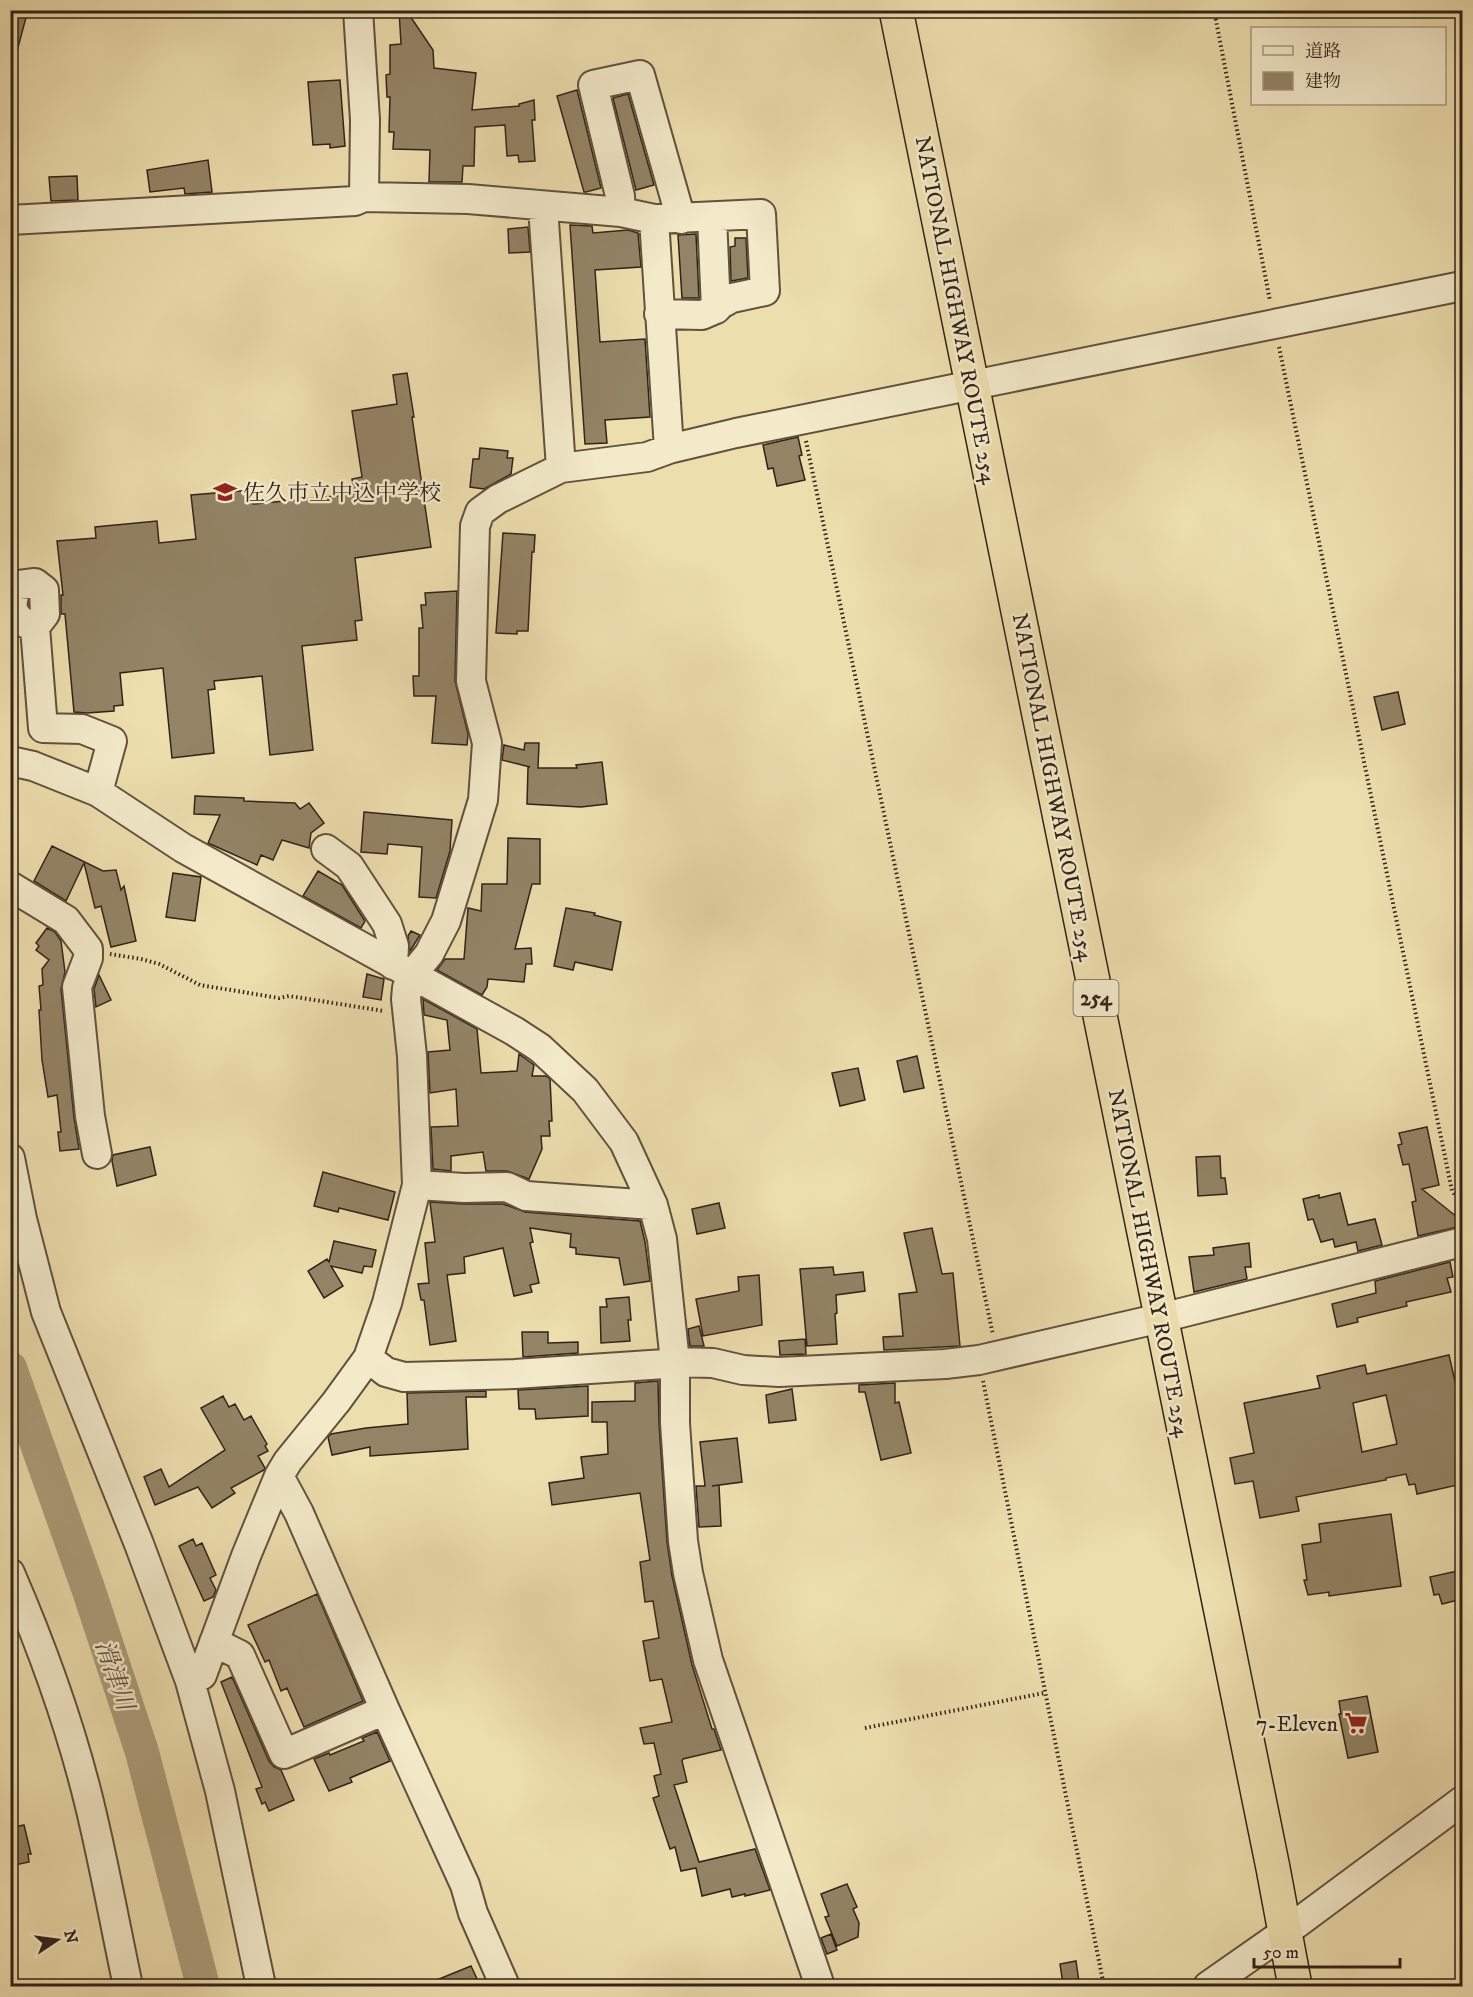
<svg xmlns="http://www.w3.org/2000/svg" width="1473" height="1997" viewBox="0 0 1473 1997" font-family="'IM FELL DW Pica','Noto Serif JP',serif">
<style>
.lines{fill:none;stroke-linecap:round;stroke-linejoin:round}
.river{stroke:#ad9e7b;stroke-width:34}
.building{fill:#938466;stroke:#322319;stroke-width:1.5;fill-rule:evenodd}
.minor-casing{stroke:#61523e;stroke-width:32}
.highway-casing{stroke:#322319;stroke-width:36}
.path{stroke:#322319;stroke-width:4;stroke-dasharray:1.5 3;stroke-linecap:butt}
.minor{stroke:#f3eaca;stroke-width:28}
.highway{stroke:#eddeae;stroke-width:33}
.labels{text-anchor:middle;stroke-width:5;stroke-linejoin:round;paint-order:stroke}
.shield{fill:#f3eaca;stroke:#6c5f4e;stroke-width:1.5}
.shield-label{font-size:21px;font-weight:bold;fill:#322319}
.street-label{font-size:22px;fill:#322319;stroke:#f3eaca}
.poi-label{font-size:22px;fill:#322319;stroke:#f3eaca;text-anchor:start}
.water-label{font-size:24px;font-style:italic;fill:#5d4e3b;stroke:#f3eaca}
</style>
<rect width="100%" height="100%" fill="#eddeae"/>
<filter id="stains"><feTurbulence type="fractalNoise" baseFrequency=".00333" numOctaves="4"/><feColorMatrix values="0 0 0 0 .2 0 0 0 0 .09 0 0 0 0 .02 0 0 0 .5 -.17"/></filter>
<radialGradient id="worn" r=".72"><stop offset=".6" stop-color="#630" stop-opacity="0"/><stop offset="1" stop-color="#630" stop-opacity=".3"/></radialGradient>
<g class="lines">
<path class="river" d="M10 1368 88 1588 142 1752 203 1986"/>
</g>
<path class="building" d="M10 10H28L16 55H10Z
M399 10H406L433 50 434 68 476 73 472 110 519 106V104L534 100 535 120H532L535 161 519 162 518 155 507 156 505 125 475 127 474 166H463L462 182H429L430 150 393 149 394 132H389L390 97H387L386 75 390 74V45L401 44Z
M340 80 345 146 330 148V144L313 145 308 82Z
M577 90 601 188 586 192H584L557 96Z
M628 94 654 185 636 190 613 98Z
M208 160 212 192 185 194 184 188 150 192 147 170Z
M77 176 78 200 51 201 49 177Z
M570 225 592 226 593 233 628 230 638 233 641 267 595 270 600 342 645 339 650 417 605 420 607 443 585 444Z
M528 227 530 252 509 253 508 229Z
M696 234 699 298H682L678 235Z
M735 238H746L748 278 731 281 730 247 735 246Z
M407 373 414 417H412L431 547 355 558 362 620 355 621 357 640 302 646 313 750 270 755 262 676 214 681 215 689 208 690 214 753 172 758 163 668 120 673 123 705 114 706V711L87 713 74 712 65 614H61V595H63L57 541 96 538 95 527 157 521 159 543 196 539 191 495 252 490 253 504 355 494 352 479 362 477 352 411 397 404 393 375Z
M798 437 802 455 799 456 805 480 777 486 773 468 768 469 763 445Z
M480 448 508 451 507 458H513L511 474 484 489 470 487 473 459H479Z
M503 533 535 535 534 552H532L528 631H517V634L496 633Z
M457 591 455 681 468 734 467 745 432 743 436 696H414L413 676H419V628H423L421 605H426L425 593Z
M1398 692 1405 724 1382 730 1374 697Z
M525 743H539L538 768H577L576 765 602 762 607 804 581 807 527 804 528 767H530L502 760 504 745 524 750Z
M195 796 244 798V801L295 803 300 809 309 803 324 823 311 833 309 848 282 840 273 860 261 855 257 865 208 843 220 815 194 814Z
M364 812 452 820 450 851 436 898 419 897 422 847 388 844 387 854 361 852Z
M508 838 540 839V884H532L515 949 531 948 532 964H526L524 982 488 979 487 987 482 995 437 970 445 959H464L468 908 481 911 482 884H507Z
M52 846 103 871 116 870 121 890 124 886 136 941 111 947 101 906 95 908 84 863 66 901 34 881Z
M318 871 342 885 365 921 361 928 303 896Z
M173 873 201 877 195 921 166 917Z
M566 908 595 913 594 915 621 922 612 970 575 962 573 970 554 966Z
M47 928 55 932 61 941 65 972 61 989 74 1118 79 1149 60 1151 58 1132H61L57 1095 48 1097 42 1060 39 1010H41L39 986 43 985 42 969 49 960 36 950 39 946 36 943Z
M411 931 420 935 410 951 408 936Z
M367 974 384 979 381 1000 363 997Z
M99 975 111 1000 96 1007 94 989Z
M423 999 477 1029 481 1073 517 1071 519 1054 534 1065 532 1076H546L550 1079 552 1121H549L550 1136H541L542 1149 529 1179 507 1171H486L483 1152 451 1156V1171L433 1169 431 1127 458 1126 456 1089 430 1093 428 1052 450 1050 447 1020 424 1015Z
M917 1056 924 1088 904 1092 897 1061Z
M858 1068 865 1100 840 1106 832 1073Z
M1427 1127 1439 1185 1422 1189 1462 1221V1226L1418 1236 1412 1202 1416 1201 1409 1164 1403 1165 1398 1145 1402 1144 1399 1133Z
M150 1147 156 1175 117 1186 112 1161 113 1155Z
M1220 1156 1221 1178H1225L1227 1194 1198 1196 1196 1157Z
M323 1172 395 1192 388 1220 339 1208 338 1212 314 1206Z
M1340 1193 1348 1225 1375 1219 1382 1245 1358 1251 1356 1242 1335 1247 1333 1239 1321 1242 1313 1219 1308 1220 1303 1199 1319 1195V1198Z
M430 1202 464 1204H503L525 1212 640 1221 645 1242 650 1281 624 1285 619 1258 576 1254V1248L570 1247 571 1234 530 1228 533 1242 530 1243 539 1283 530 1285 532 1292 514 1296 503 1248 464 1257 465 1273 447 1275 456 1341 430 1345 424 1300H421L418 1284 429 1283 425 1243 435 1242Z
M719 1203 725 1228 697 1234 692 1209Z
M932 1228 942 1274 953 1273 960 1346 884 1350 883 1337 903 1336 899 1294 917 1292 904 1233Z
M334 1241 376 1250 372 1267 364 1266 362 1273 331 1266 343 1286 324 1298 308 1271 327 1259 329 1262Z
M1249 1243 1251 1267H1245L1247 1279 1194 1292 1189 1257 1214 1255 1213 1248Z
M1450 1262 1453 1277 1447 1278 1451 1292 1406 1302 1407 1306 1357 1318 1358 1322 1337 1327 1332 1304 1376 1293 1375 1281Z
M833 1267 834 1275 863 1272 865 1291 836 1295 837 1313 835 1314 837 1344 807 1346 800 1269Z
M759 1275 762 1325 703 1336 696 1299 739 1291 738 1277Z
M629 1297 631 1320H628L630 1341 601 1343 600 1307H607L606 1299Z
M699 1326 704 1346H690L688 1329Z
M522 1332H548V1343L578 1342V1353L523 1357Z
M805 1339 806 1354 780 1355 779 1341Z
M1449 1355 1462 1412V1484L1417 1494 1415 1484 1409 1485 1406 1474 1386 1478V1480L1296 1497 1299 1511 1260 1518 1253 1481 1235 1484 1230 1458 1254 1453 1244 1403 1320 1388 1317 1376 1365 1365 1367 1374ZM1386 1395 1397 1444 1362 1452 1353 1403Z
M658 1381 659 1424 667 1542 672 1576 692 1665 712 1729H714L721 1750 683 1759 682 1761 687 1782 674 1785 699 1862 755 1849 770 1890 745 1896V1894L732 1897 730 1889 702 1896 696 1868 681 1871 675 1847 670 1849 653 1798 659 1796 654 1776 661 1774 654 1743 644 1744 640 1728 672 1722 662 1679 650 1681 643 1641 659 1638 653 1601 645 1602 640 1562 650 1560 640 1493 552 1505 549 1483 584 1478 581 1457 608 1454 607 1422H592V1402L635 1401V1383Z
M895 1383V1403L899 1402 911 1453 881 1460 865 1392H859V1385Z
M588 1386V1416L536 1419 535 1409H519L518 1390Z
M792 1389 796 1420 769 1423 766 1395Z
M486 1391V1397H466L468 1449 370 1456V1447L332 1455 328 1437 331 1434 366 1428 408 1424 407 1393Z
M223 1396 229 1407 235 1404 244 1420 251 1416 267 1444 265 1446 268 1451 258 1456 265 1468 264 1470 231 1488 235 1493 212 1508 198 1487 155 1505 144 1477 161 1469 169 1487 225 1450 201 1408Z
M737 1438 742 1482 712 1486 719 1485 721 1526 699 1527 696 1486H705L700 1442Z
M1391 1514 1401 1586 1329 1596V1592L1308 1595 1304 1580H1307L1302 1545 1321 1542 1319 1524Z
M193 1539 196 1546 202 1543 216 1575 210 1578 216 1590 213 1597 204 1601 179 1546Z
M1462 1570V1599L1442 1604 1439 1594 1434 1595 1430 1577Z
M317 1594 363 1701 304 1727 287 1688 281 1691 269 1660 265 1662 248 1625Z
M232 1677 269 1761 274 1767 281 1770 294 1800 269 1811 265 1802 262 1804 256 1789 262 1787 221 1682Z
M1367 1696 1378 1752 1348 1758 1339 1714H1341L1339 1701Z
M377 1732 390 1761 350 1778 352 1782 329 1791 314 1759 329 1753 330 1755 364 1741 362 1738Z
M24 1825 31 1854H28L29 1862 10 1866V1828Z
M847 1884 857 1907 853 1909 859 1923 858 1937 837 1946 825 1917 829 1916 821 1894Z
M831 1934 837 1950 827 1954 821 1938Z
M1076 1961 1079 1982 1063 1984 1060 1964Z
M471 1966 479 1983 470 1986H422Z"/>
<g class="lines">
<g class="minor-casing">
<path id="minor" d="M358 10 365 120 364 197
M621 212 620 196 593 85 640 75 681 219
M712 217 716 309
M654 219 669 449
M10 220 355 201 364 197 468 199 621 212 654 219 761 214 765 291 732 298 721 304 716 309 702 315 659 314
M561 468 647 457 669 449 736 433 1462 286
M35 627C12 620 7 606 19 585L35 583 44 590 45 614 35 627 43 728 82 729 112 741 98 792
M10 761 33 766 98 792 183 848 514 1031 540 1048 585 1090 624 1142 653 1205 662 1239 675 1362V1423L683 1541 688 1573 708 1660 820 1986
M326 849 349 866 387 924 394 946 393 965
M10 886 66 920 88 949V958L77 987 90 1116 97 1154
M10 1158 22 1219 46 1312 139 1544 190 1681 220 1791 261 1986
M417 1185 464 1188 507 1187 526 1196 653 1205
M368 1358 386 1372 404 1377 515 1374 665 1364 675 1362 713 1363 743 1370 779 1372 945 1364 979 1360 1161 1318 1462 1242
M279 1476 299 1513 385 1710 465 1885 473 1913 505 1986
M10 1573C42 1647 70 1724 89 1802 104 1863 115 1925 128 1986
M214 1642 240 1655 284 1754 385 1710
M190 1681 202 1675 246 1556 279 1476 288 1461 336 1402 368 1358 387 1303 417 1185 412 1056 406 999 407 988 411 976 429 954 446 921 483 800 487 743 471 681 475 526 480 512 498 499 561 468 543 207
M1208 1986 1284 1933 1462 1801"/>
</g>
<g class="highway-casing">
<path id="highway" d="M896 10 1273 1868 1295 1986"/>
</g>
<path class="path" d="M1214 10 1270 301
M1279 347 1452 1191 1462 1204
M806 441 993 1335
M110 954 141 959 159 964 200 985 279 998 289 996 384 1011
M983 1381 1104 1986
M865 1728 1044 1693"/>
<use href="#minor" class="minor"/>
<use href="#highway" class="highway"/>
</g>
<defs>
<g id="school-bare" transform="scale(1.8)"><path d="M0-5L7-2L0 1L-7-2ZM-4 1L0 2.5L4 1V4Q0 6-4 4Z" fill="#8f2418" stroke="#f3eaca" stroke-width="2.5" paint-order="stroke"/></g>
<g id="supermarket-bare" transform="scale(1.8)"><path d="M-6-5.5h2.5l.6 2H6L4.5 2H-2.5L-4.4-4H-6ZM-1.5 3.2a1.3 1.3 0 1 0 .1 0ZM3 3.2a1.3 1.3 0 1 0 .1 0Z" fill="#8f2418" stroke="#f3eaca" stroke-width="2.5" paint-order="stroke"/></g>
</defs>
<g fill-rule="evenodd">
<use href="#school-bare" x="225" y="492"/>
<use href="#supermarket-bare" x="1356" y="1723"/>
</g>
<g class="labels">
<rect class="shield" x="1073.5" y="980" width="45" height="36" rx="4.5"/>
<g class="shield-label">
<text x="1096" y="1005">254</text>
</g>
<g class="street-label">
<text transform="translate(957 310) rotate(79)" y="8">NATIONAL HIGHWAY ROUTE 254</text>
<text transform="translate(1054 787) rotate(79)" y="8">NATIONAL HIGHWAY ROUTE 254</text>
<text transform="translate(1150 1263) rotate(79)" y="8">NATIONAL HIGHWAY ROUTE 254</text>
</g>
<g class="poi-label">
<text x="243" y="500">佐久市立中込中学校</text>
<text x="1338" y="1731" text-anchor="end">7-Eleven</text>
</g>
<g class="water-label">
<text transform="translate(115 1675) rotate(71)" y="8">滑津川</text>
</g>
</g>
<rect width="1473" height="1997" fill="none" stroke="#eddeae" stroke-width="36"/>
<rect x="12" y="12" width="1449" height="1973" fill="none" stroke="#322319" stroke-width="3"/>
<rect x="18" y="18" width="1437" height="1961" fill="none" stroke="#322319" stroke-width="1.5"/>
<rect x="1251" y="27" width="195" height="78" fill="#f3eaca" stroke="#a69a83" stroke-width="1.5"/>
<rect x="1263" y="46" width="30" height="9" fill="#f3eaca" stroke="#a69a83" stroke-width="1.5"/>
<text x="1305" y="57" font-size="18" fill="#322319">道路</text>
<rect x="1263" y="72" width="30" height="18" fill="#938466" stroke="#a69a83" stroke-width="1.5"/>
<text x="1305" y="87" font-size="18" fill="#322319">建物</text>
<g transform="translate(57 1940) rotate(77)" stroke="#f3eaca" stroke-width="4.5" paint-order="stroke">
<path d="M0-4.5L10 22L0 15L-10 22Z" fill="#322319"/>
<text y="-9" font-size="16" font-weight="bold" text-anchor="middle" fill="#322319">N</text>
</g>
<path d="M1254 1958v9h146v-9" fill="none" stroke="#322319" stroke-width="3"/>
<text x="1263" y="1958" font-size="18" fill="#322319" stroke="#f3eaca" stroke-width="4.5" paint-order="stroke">50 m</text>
<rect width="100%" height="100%" filter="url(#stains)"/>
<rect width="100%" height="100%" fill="url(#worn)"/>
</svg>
